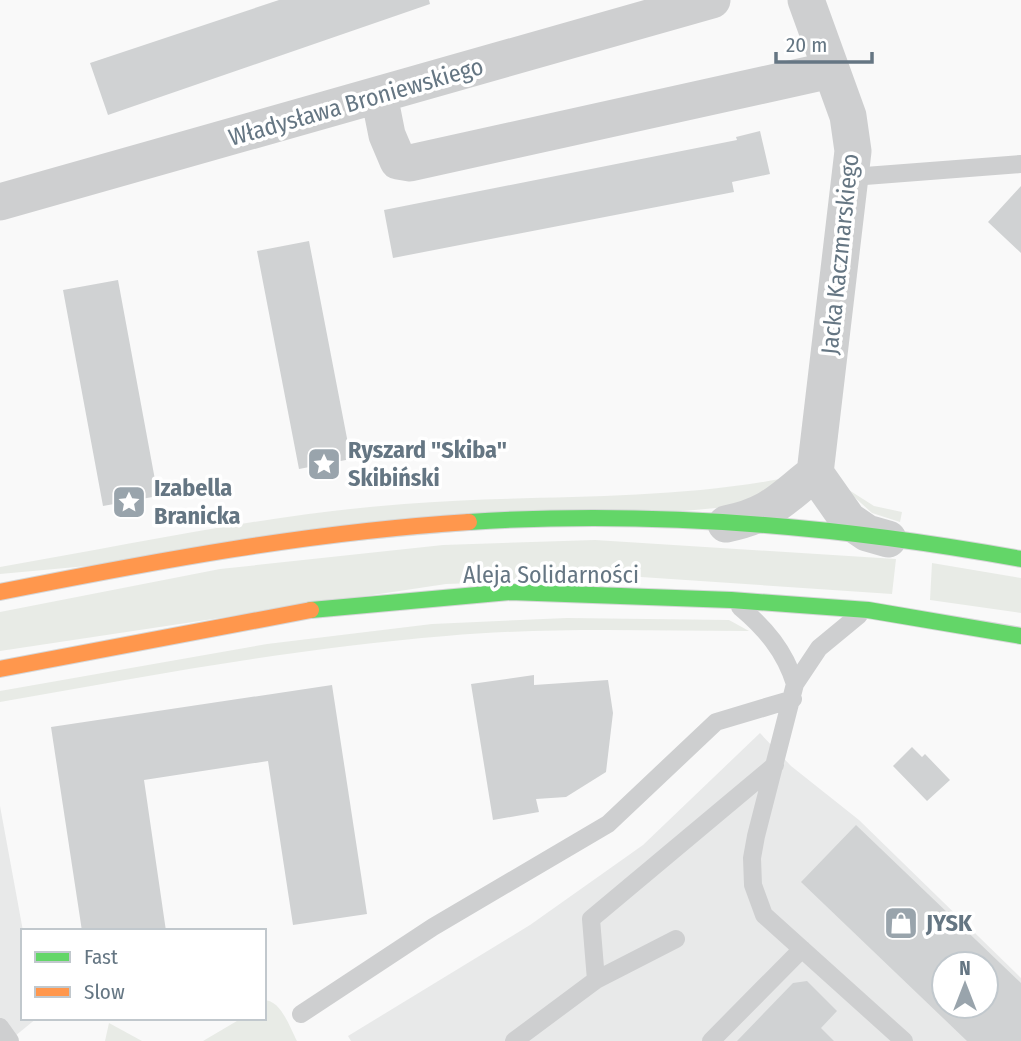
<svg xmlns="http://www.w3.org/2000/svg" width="1021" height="1041" viewBox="0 0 1021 1041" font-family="'Fira Sans Condensed',sans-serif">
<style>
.built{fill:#e8e9e9;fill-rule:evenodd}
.green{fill:#e8ebe6}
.building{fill:#d0d2d3;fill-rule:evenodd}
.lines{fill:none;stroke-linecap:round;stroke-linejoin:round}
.fast-casing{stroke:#d5d6d7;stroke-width:18}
.slow-casing{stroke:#d5d6d7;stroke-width:18}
.lane{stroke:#cecfd0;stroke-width:18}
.street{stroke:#cecfd0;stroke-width:37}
.fast{stroke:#63d668;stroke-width:16}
.slow{stroke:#ff974d;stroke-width:16}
.labels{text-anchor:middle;stroke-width:7;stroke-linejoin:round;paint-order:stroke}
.street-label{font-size:24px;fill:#657683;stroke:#fff}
.poi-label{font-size:24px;font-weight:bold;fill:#657683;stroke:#fff;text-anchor:start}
</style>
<rect width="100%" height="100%" fill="#f9f9f9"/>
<path class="built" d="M760 733 791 766 859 820 1021 978V1041H351L348 1036 530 925 643 845ZM944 964H986V1006H944Z
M0 806 23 931V1018H37L9 1041H0Z"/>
<path class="green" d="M780 479 767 494 727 507 0 574V567C134 544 268 514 404 504 529 494 657 502 780 479Z
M841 485 874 506 902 512 900 522 872 513Z
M595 540 896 559 892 594 641 577 446 584 0 651V612L220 569 443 545Z
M932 563 1021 578V613L930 600Z
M567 618 729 620 749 631C648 631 546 627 446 636 296 648 148 676 0 702V691L267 644 432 624Z
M264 1000C281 1000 290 1028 297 1041H203L242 1018H264Z
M109 1023 142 1041H105Z"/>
<path class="building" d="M279 0H429L430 4 108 115 90 63Z
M760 131 770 174 732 182 734 192 393 258 384 210 737 140 736 137Z
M1021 186V253L988 222Z
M309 241 351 459 299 469 257 251Z
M118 280 158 496 103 506 63 290Z
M534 675V685L608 680 613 713 606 772 566 797 536 799 539 812 493 820 471 684Z
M332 685 367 914 293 925 268 761 144 780 166 931H82L51 727Z
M912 747 922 757 925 754 950 780 927 801 893 766Z
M856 825 1021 983V1041H967L801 882ZM944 964H986V1006H944Z
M807 981 837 1011 821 1028 834 1041H737L793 983Z"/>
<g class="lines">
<g class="fast-casing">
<path id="fast" d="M469 522C652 510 840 526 1021 559
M311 610 510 592 731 600 868 610 1021 636"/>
</g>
<g class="slow-casing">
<path id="slow" d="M0 592C155 561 311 532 469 522
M0 669 311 610"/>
</g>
<path class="lane" d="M852 177 1021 164
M740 607C765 628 785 651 795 684
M859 615 819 648 795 684 756 836 752 858 753 885 764 915 904 1041
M596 980 676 939
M301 1014 433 927 608 824 716 722 793 699
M0 1027 10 1041
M514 1041 596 980 591 919 775 765
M711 1041 802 949"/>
<path class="street" d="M379 95 387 135 398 161 410 163 831 70
M0 202 712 0
M815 473 848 520 867 533 888 539
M726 524C771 515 781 499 815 473L853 151 848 116 806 0"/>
<use href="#fast" class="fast"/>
<use href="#slow" class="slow"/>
</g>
<defs>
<g id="sight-square" transform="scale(1.75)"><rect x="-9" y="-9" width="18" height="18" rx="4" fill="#99a4ac" stroke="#fff"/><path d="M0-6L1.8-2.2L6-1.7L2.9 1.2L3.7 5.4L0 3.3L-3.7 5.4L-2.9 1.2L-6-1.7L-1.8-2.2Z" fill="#fff"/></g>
<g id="shop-square" transform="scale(1.75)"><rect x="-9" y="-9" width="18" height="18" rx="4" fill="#99a4ac" stroke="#fff"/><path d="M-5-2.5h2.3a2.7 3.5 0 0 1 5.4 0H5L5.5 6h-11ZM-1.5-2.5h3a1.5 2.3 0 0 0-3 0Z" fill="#fff"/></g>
</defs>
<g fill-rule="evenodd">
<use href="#sight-square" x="324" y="464"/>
<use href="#sight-square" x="129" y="502"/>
<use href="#shop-square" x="901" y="923"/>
</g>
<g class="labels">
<g class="street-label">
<text transform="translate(356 102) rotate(-16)" y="8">Władysława Broniewskiego</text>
<text transform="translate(840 254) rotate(-84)" y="8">Jacka Kaczmarskiego</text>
<text x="551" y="583">Aleja Solidarności</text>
</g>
<g class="poi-label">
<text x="348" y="458">Ryszard "Skiba"<tspan x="348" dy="28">Skibiński</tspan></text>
<text x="154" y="496">Izabella<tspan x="154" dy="28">Branicka</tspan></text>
<text x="926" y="931">JYSK</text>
</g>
</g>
<rect x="21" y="929" width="245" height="91" fill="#ffffff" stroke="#c1c8cd" stroke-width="2"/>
<rect x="35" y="952" width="35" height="10" fill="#63d668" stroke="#c1c8cd" stroke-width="2"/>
<text x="84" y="964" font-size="21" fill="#657683">Fast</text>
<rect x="35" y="987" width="35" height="10" fill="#ff974d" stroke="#c1c8cd" stroke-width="2"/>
<text x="84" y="999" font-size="21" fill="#657683">Slow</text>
<g transform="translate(965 985)"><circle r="33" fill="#ffffff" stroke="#c1c8cd" stroke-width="2"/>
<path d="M0-5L12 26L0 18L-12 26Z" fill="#99a4ac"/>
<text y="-10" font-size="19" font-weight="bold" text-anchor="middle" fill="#657683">N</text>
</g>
<path d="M776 52v10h96v-10" fill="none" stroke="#657683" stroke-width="3.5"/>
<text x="786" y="52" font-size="21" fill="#657683" stroke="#ffffff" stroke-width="5" paint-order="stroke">20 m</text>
</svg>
